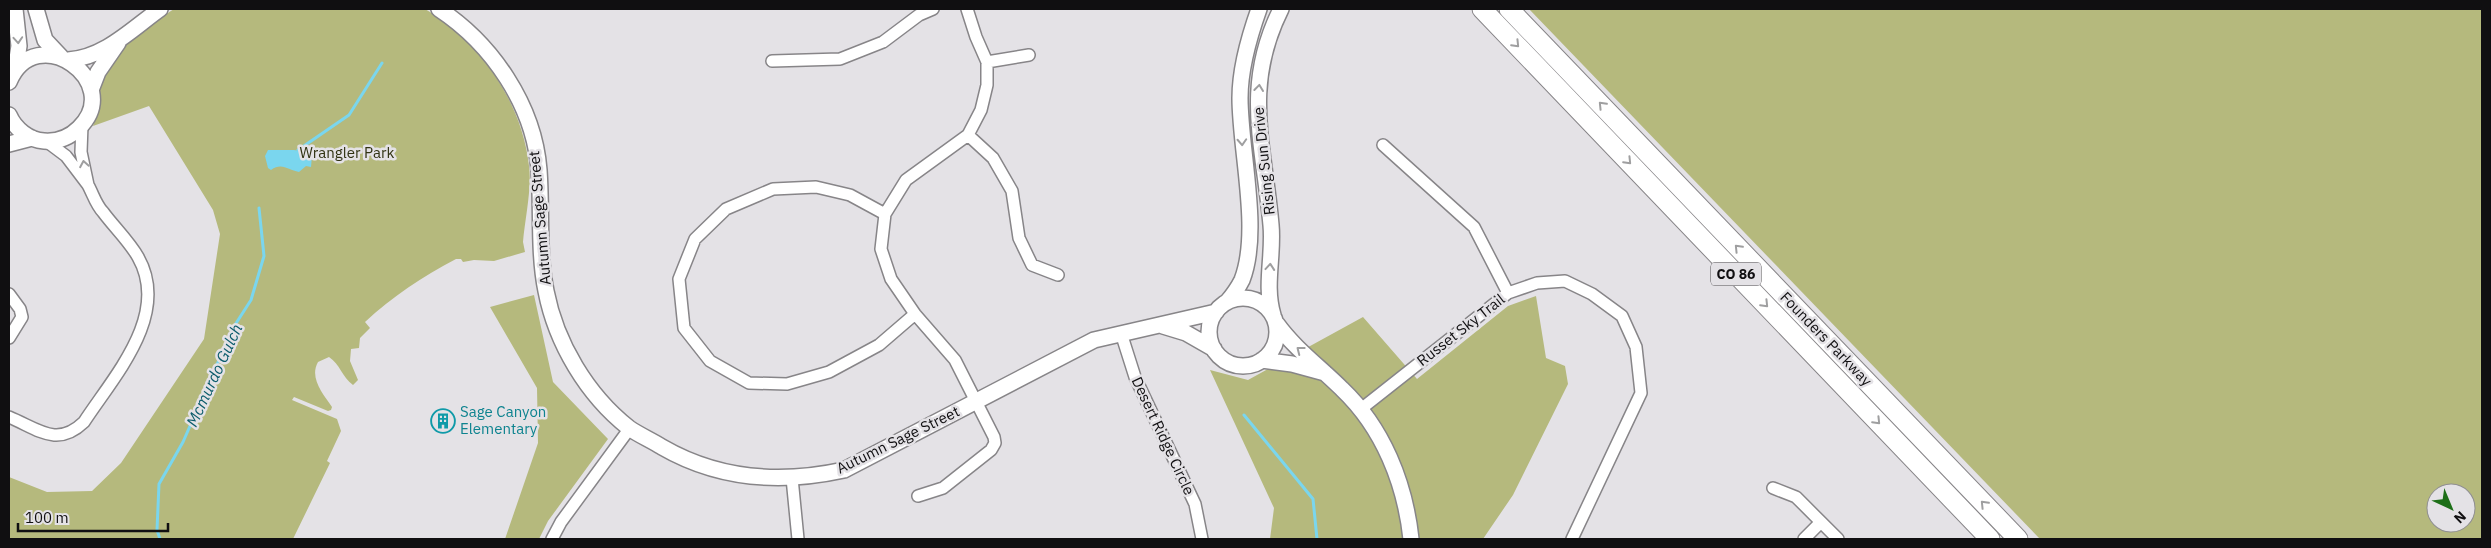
<svg xmlns="http://www.w3.org/2000/svg" width="2491" height="548" viewBox="0 0 2491 548" font-family="'IBM Plex Sans',sans-serif">
<style>
.green{fill:#b5b97d;fill-rule:evenodd}
.water{fill:#7ad6ee}
.lines{fill:none;stroke-linecap:round;stroke-linejoin:round}
.stream{stroke:#7ad6ee;stroke-width:3}
.minor-casing{stroke:#878588;stroke-width:14}
.tertiary-casing{stroke:#878588;stroke-width:18}
.trunk-casing{stroke:#878588;stroke-width:21}
.minor{stroke:#fff;stroke-width:11}
.tertiary{stroke:#fff;stroke-width:15}
.trunk{stroke:#fff;stroke-width:19}
.oneway{stroke:#9f9fa0}
.labels{text-anchor:middle;stroke-width:5;stroke-linejoin:round;paint-order:stroke}
.shield{fill:#e4e2e6;stroke:#504e51;stroke-width:1}
.shield-label{font-size:14px;font-weight:bold;fill:#100f11}
.park-label{font-size:15px;fill:#303212;stroke:#e4e2e6}
.street-label{font-size:15px;fill:#100f11;stroke:#e4e2e6}
.culture-label{font-size:15px;fill:#0d838f;stroke:#e4e2e6;text-anchor:start}
.water-label{font-size:16px;font-style:italic;fill:#0d5d6d;stroke:#e4e2e6}
</style>
<rect width="100%" height="100%" fill="#e4e2e6"/>
<path class="green" d="M174 9H425C480 41 522 102 529 166 532 188 525 219 523 242L525 252 494 261 474 260 463 262 461 259H456C422 277 393 296 365 322L370 328 360 338 359 348 351 349 350 361 358 380 353 385C342 377 340 364 329 357L318 362C309 378 323 394 332 407L331 410 328 411 294 397 292 400 337 419 341 431 327 461 330 463 293 539H9V477L47 492 92 491 121 463 204 339 220 234 213 210 149 106 93 126C101 107 97 90 104 74 114 46 150 25 174 9Z
M1529 9H2482V539H2040ZM2436 493H2466V523H2436Z
M534 295 553 382 608 439 548 521 539 539H505L538 443 537 388 490 307Z
M1536 296 1546 358 1565 366 1568 384 1513 495 1483 539H1270L1274 508 1210 370 1248 380 1363 317 1417 379 1508 306Z"/>
<path class="water" d="M268 150H294L306 152 312 156 311 167 306 166 299 172C288 170 282 162 271 170L268 168 265 156Z"/>
<g class="lines">
<path class="stream" d="M298 150 349 115 382 63
M1244 415 1313 499 1317 539
M160 539 157 530 159 484 183 442 233 328 251 300 264 256 259 208"/>
<g class="minor-casing">
<path id="minor" d="M772 61 840 59 883 42 919 15 933 9
M987 62 1029 55
M968 135 993 158 1012 191 1019 238 1032 265 1058 275
M46 141 66 156 88 185 81 152 82 125
M1383 145 1474 227 1508 293
M885 214 850 195 816 187 773 189 726 209 695 239 679 279 684 328 710 361 749 383 787 384 829 372 879 345 915 314
M9 294 20 309 22 317 9 338
M1121 333 1135 377 1195 504 1202 539
M1361 409 1508 293 1537 283 1565 281 1592 294 1622 316 1636 347 1641 393 1572 539
M9 417C38 429 57 448 84 422 114 376 171 315 138 257 129 241 114 227 103 212 96 205 93 194 88 185
M792 478 798 539
M1773 488 1796 497 1838 539
M918 496 943 488 991 450 995 443 994 437 955 360 915 314 891 279 881 249 885 214 906 180 968 135 981 110 987 85V62L976 37 967 9
M552 539 561 522 630 428
M1804 539 1821 522"/>
</g>
<g class="tertiary-casing">
<path id="tertiary" d="M15 9 19 46 15 71
M36 9 45 40 61 57
M439 9C492 44 534 105 539 170 542 210 538 252 546 291 556 343 587 395 629 428 639 435 651 440 662 447 719 480 780 484 844 470L1094 340 1216 312
M68 60C104 58 132 29 160 9
M9 82C36 18 126 82 79 128 70 137 58 142 44 141 29 140 15 129 9 115
M91 90 98 72 118 43
M9 144 32 138
M1209 332a34 34 0 1 1 68 0a34 34 0 1 1-68 0Z
M1227 302C1233 295 1238 288 1242 280 1261 231 1240 151 1240 98 1240 68 1249 37 1259 9
M1273 315C1264 285 1274 255 1271 225 1264 145 1242 87 1281 9
M1277 324C1295 349 1320 367 1342 389 1383 428 1405 483 1411 539
M1163 326 1186 333 1214 349
M1262 360 1292 364 1325 373"/>
</g>
<g class="trunk-casing">
<path id="trunk" d="M1482 9 1990 539
M1509 9 2018 539"/>
</g>
<use href="#minor" class="minor"/>
<use href="#tertiary" class="tertiary"/>
<use href="#trunk" class="trunk"/>
</g>
<defs><path id="oneway-chevron" d="M-2-3.5L2.5 0L-2 3.5" fill="none" stroke-width="1.6" stroke-linecap="round" stroke-linejoin="round" transform="scale(1.25)"/></defs>
<g class="oneway">
<use href="#oneway-chevron" transform="translate(18 40) rotate(86)"/>
<use href="#oneway-chevron" transform="translate(1516 44) rotate(46)"/>
<use href="#oneway-chevron" transform="translate(1259 88) rotate(-83)"/>
<use href="#oneway-chevron" transform="translate(1602 105) rotate(-134)"/>
<use href="#oneway-chevron" transform="translate(1242 142) rotate(87)"/>
<use href="#oneway-chevron" transform="translate(1628 161) rotate(46)"/>
<use href="#oneway-chevron" transform="translate(84 164) rotate(-100)"/>
<use href="#oneway-chevron" transform="translate(1738 248) rotate(-134)"/>
<use href="#oneway-chevron" transform="translate(1270 267) rotate(-85)"/>
<use href="#oneway-chevron" transform="translate(1765 304) rotate(46)"/>
<use href="#oneway-chevron" transform="translate(1300 350) rotate(-142)"/>
<use href="#oneway-chevron" transform="translate(1877 421) rotate(46)"/>
<use href="#oneway-chevron" transform="translate(1984 504) rotate(-134)"/>
</g>
<defs>
<g id="building-ring" transform="scale(1.25)"><circle r="9.5" fill="#e4e2e6" stroke="#0f9aa8" stroke-width="1.5"/><path d="M-4-6H4V6H1V3H-1V6H-4ZM-2.5-4.3h1.7v1.8h-1.7ZM.8-4.3h1.7v1.8H.8ZM-2.5-1h1.7V.8h-1.7ZM.8-1h1.7V.8H.8Z" fill="#0f9aa8"/></g>
</defs>
<g fill-rule="evenodd">
<use href="#building-ring" x="443" y="421"/>
</g>
<g class="labels">
<rect class="shield" x="1711" y="262.5" width="50" height="23" rx="4"/>
<g class="shield-label">
<text x="1736" y="279">CO 86</text>
</g>
<g class="park-label">
<text x="347" y="158">Wrangler Park</text>
</g>
<g class="street-label">
<text transform="translate(1264 161) rotate(-96)" y="5">Rising Sun Drive</text>
<text transform="translate(540 218) rotate(-95)" y="5">Autumn Sage Street</text>
<text transform="translate(1461 330) rotate(-38)" y="5">Russet Sky Trail</text>
<text transform="translate(1826 339) rotate(46)" y="5">Founders Parkway</text>
<text transform="translate(1163 436) rotate(65)" y="5">Desert Ridge Circle</text>
<text transform="translate(898 440) rotate(-26)" y="5">Autumn Sage Street</text>
</g>
<g class="culture-label">
<text x="460" y="417">Sage Canyon<tspan x="460" dy="17">Elementary</tspan></text>
</g>
<g class="water-label">
<text transform="translate(214 375) rotate(-65)" y="6">Mcmurdo Gulch</text>
</g>
</g>
<rect width="2491" height="548" fill="none" stroke="#100f11" stroke-width="20"/>
<g transform="translate(2451 508) rotate(136)"><circle r="24" fill="#e4e2e6" stroke="#8f8e91"/>
<path d="M0-4L9 19L0 12L-9 19Z" fill="#1d6f18"/>
<text y="-8" font-size="14" font-weight="bold" text-anchor="middle" fill="#100f11">N</text>
</g>
<path d="M18 523v8h150v-8" fill="none" stroke="#100f11" stroke-width="2.5"/>
<text x="25" y="523" font-size="15" fill="#100f11" stroke="#e4e2e6" stroke-width="4" paint-order="stroke">100 m</text>
</svg>
